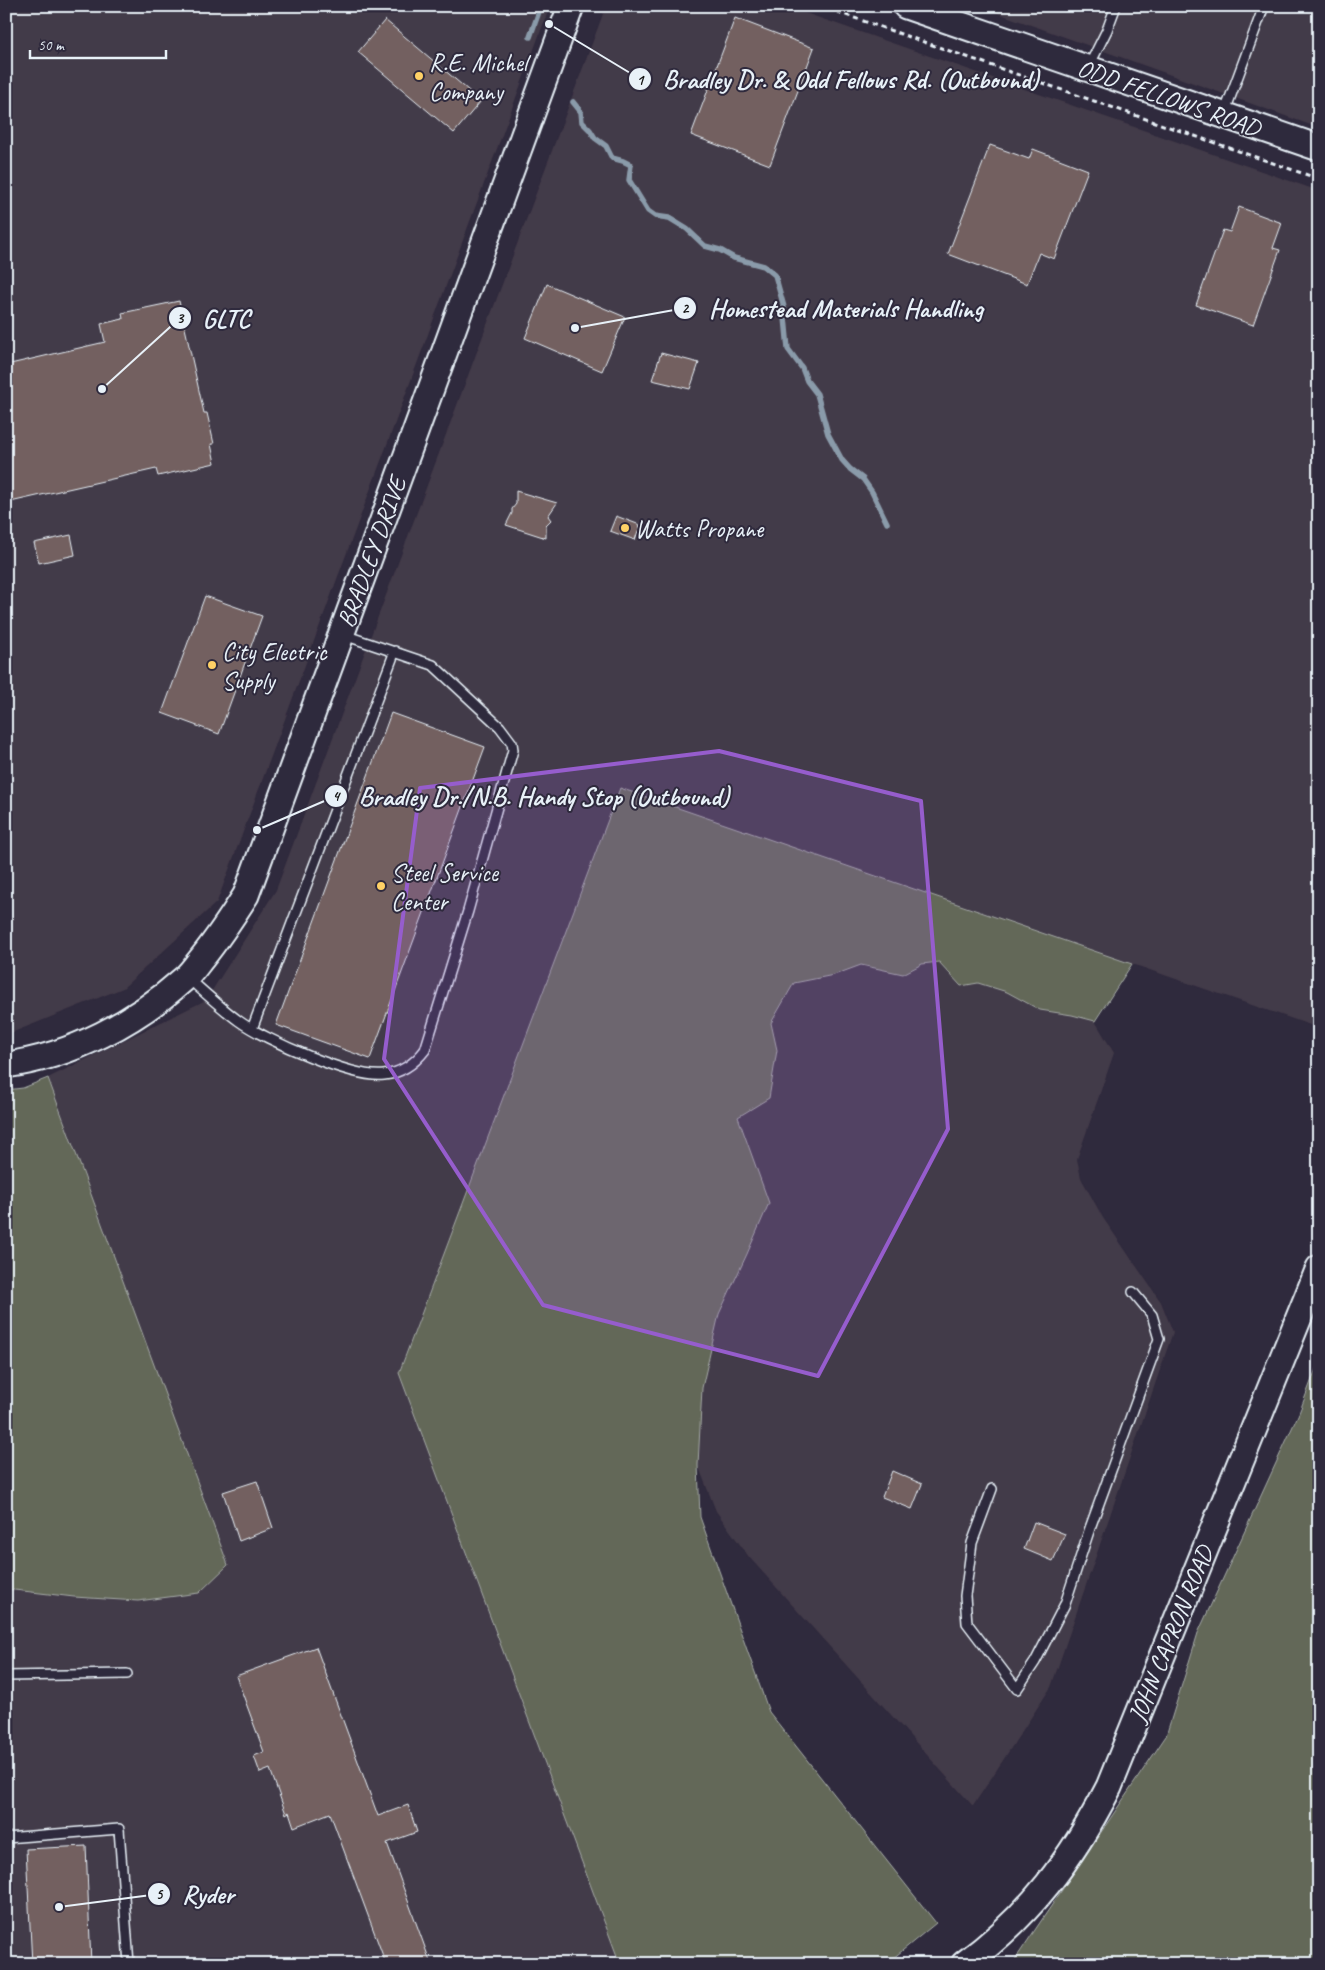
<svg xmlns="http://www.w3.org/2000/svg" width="1325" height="1970" viewBox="0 0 1325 1970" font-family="Caveat,sans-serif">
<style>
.built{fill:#433a48}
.green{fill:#636759;stroke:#a6aca8}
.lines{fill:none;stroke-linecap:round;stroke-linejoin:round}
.stream{stroke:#8a9baa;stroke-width:5.5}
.building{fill:#736160;stroke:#e8f1f8}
.lane-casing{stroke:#e8f1f8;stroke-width:12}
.secondary-casing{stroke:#e8f1f8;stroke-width:29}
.path{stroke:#e8f1f8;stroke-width:3;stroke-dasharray:5 4;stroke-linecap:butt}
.lane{stroke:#2f2a3d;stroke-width:9}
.secondary{stroke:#2f2a3d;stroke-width:25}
.marked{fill:#965dcd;fill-opacity:0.2;stroke:#965dcd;stroke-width:4;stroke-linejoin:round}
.poi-dot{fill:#ffd166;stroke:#2f2a3d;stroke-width:2}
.labels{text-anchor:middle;stroke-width:4;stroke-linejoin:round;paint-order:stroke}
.poi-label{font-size:25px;fill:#e8f1f8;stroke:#2f2a3d;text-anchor:start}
.street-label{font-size:25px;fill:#e8f1f8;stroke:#2f2a3d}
.leader{fill:none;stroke:#e8f1f8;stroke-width:2}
.callout-dot{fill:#e8f1f8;stroke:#2f2a3d;stroke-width:2}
.mark-label{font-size:15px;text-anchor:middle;font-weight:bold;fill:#111}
.callout-label{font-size:26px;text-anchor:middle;font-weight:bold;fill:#e8f1f8;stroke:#2f2a3d;stroke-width:4;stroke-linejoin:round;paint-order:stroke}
</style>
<rect width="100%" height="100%" fill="#2f2a3d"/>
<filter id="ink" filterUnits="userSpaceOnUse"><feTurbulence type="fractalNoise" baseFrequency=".02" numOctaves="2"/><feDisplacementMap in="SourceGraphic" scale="10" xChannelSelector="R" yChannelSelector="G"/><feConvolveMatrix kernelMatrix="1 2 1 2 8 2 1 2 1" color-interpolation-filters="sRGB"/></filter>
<g filter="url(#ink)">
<path class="built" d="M6 6H550L217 902 123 988 6 1035Z
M606 6H785L1319 191V1028L620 788 399 1373 620 1964H6V1589L74 1597 227 1565 48 1078 206 1000 276 890Z
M978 6H1319V128Z
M939 962 961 986 978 983 1007 992 1040 1010 1072 1015 1095 1021 1114 1053 1077 1159 1081 1178 1103 1218 1161 1302 1173 1332 1051 1687 973 1806 749 1557 716 1511 698 1465 702 1388 719 1314 747 1254 769 1203 738 1117 777 1051 771 1023 794 983 834 975 861 965 903 974 922 964Z"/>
<path class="green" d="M620 788 1132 964 1095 1021 1072 1015 1040 1010 1007 992 978 983 961 986 939 962 922 964 903 974 861 965 834 975 794 983 771 1023 777 1050 769 1098 738 1117 769 1203 747 1254 719 1314 702 1388 698 1465 700 1517 769 1712 936 1923 886 1964H620L399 1373Z
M48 1078 228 1565 199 1593 138 1601 74 1597 6 1589V1090L23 1088Z
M1319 1361V1964H1012L1166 1736 1198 1633 1299 1413Z"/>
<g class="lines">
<path class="stream" d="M530 37 541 6
M573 102 581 112 582 122 590 130 595 138 606 146 612 158 623 161 631 165 629 180 648 211 655 216 669 218 687 229 705 246 720 250 734 258 764 266 775 275 784 307 788 349 802 368 807 381 817 394 828 434 842 460 850 469 863 479 872 492 887 523"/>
</g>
<path class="building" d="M735 18 814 48 770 165 691 135Z
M385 20 481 101 454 133 358 52Z
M990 145 1029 159 1033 149 1088 170 1054 259 1039 253 1027 284 948 254Z
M1239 207 1282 223 1273 248 1280 250 1253 325 1196 305 1223 230 1230 232Z
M547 284 625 317 602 371 525 338Z
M179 301 204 413H207L214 444H211L215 463 158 476 156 469 6 503V365L105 342 101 324 123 319 122 313Z
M661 353 699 363 690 389 652 380Z
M516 491 557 503 548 516 551 520 546 525V538L506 525 512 513V509L516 504Z
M616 516 640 525 635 540 610 531Z
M71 535 75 555 39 563 34 543Z
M205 596 262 616 219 734 162 713Z
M391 713 485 747 370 1059 276 1025Z
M892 1471 922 1484 912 1509 882 1497Z
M257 1481 273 1528 239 1541 223 1492Z
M1034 1522 1065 1534 1053 1561 1024 1549Z
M316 1647 378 1816 408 1805 417 1832 387 1843 431 1964H386L330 1813 294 1827 289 1812 286 1814 270 1769 260 1773 254 1756 264 1752 236 1676Z
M86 1846 91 1964H32L26 1849Z"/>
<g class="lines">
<g class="lane-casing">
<path id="lane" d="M1089 66 1107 30 1116 6
M1224 114 1264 6
M187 977C204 992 221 1008 239 1021 265 1040 354 1079 384 1075 401 1073 415 1063 425 1050L468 911 513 750 512 743 500 727 433 665 344 635
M252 1029 395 651
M992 1489 972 1543 965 1596 967 1623 1017 1689 1035 1662 1065 1604 1090 1528 1159 1339 1152 1315 1133 1292
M6 1676 127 1674
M6 1838 119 1829 129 1964"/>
</g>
<g class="secondary-casing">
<path id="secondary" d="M906 6 1319 148
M6 1065C72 1056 136 1022 185 978 192 972 197 964 202 958 218 938 232 917 246 895L571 6
M964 1964C1030 1916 1072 1859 1109 1787L1319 1268"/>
</g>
<path class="path" d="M820 6 1319 179"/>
<use href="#lane" class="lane"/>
<use href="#secondary" class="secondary"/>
</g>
</g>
<path class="marked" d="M719 751 921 801 948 1129 818 1376 543 1305 384 1059 420 788Z"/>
<g class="poi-dot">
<circle cx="419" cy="76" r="5"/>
<circle cx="625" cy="528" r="5"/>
<circle cx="212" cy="665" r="5"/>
<circle cx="381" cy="886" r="5"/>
</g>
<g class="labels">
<g class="poi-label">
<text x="429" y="71">R.E. Michel<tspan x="429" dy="29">Company</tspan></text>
<text x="635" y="537">Watts Propane</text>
<text x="222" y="660">City Electric<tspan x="222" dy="29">Supply</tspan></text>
<text x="391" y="881">Steel Service<tspan x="391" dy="29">Center</tspan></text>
</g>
<g class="street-label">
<text transform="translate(1169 97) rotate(19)" y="9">ODD FELLOWS ROAD</text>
<text transform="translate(371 552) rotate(-70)" y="9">BRADLEY DRIVE</text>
<text transform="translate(1170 1634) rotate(-68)" y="9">JOHN CAPRON ROAD</text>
</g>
</g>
<path class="leader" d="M549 24L640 79M575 328L685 308M102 389L180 318M257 830L336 796M59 1907L159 1894"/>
<g class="callout-dot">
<circle cx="549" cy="24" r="5"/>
<circle cx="575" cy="328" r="5"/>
<circle cx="102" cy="389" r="5"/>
<circle cx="257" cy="830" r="5"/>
<circle cx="59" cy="1907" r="5"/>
<circle cx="640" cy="79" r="12"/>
<circle cx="685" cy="308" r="12"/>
<circle cx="180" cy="318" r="12"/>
<circle cx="336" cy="796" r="12"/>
<circle cx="159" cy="1894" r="12"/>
</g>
<g class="mark-label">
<text x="640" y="85">1</text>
<text x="685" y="313">2</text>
<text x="180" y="323">3</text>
<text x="336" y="801">4</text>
<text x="159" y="1899">5</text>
</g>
<g class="callout-label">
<text x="851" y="88">Bradley Dr. &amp; Odd Fellows Rd. (Outbound)</text>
<text x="846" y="317">Homestead Materials Handling</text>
<text x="226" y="327">GLTC</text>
<text x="544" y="805">Bradley Dr./N.B. Handy Stop (Outbound)</text>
<text x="208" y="1903">Ryder</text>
</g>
<rect width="1325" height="1970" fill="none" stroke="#2f2a3d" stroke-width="25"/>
<rect x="12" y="12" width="1300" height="1945" fill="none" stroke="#e8f1f8" stroke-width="2" filter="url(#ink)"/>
<path d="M30 50v8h136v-8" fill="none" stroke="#e8f1f8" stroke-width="2.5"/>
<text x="38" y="50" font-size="15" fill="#e8f1f8" stroke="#2f2a3d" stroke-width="4" paint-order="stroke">50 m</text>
</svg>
